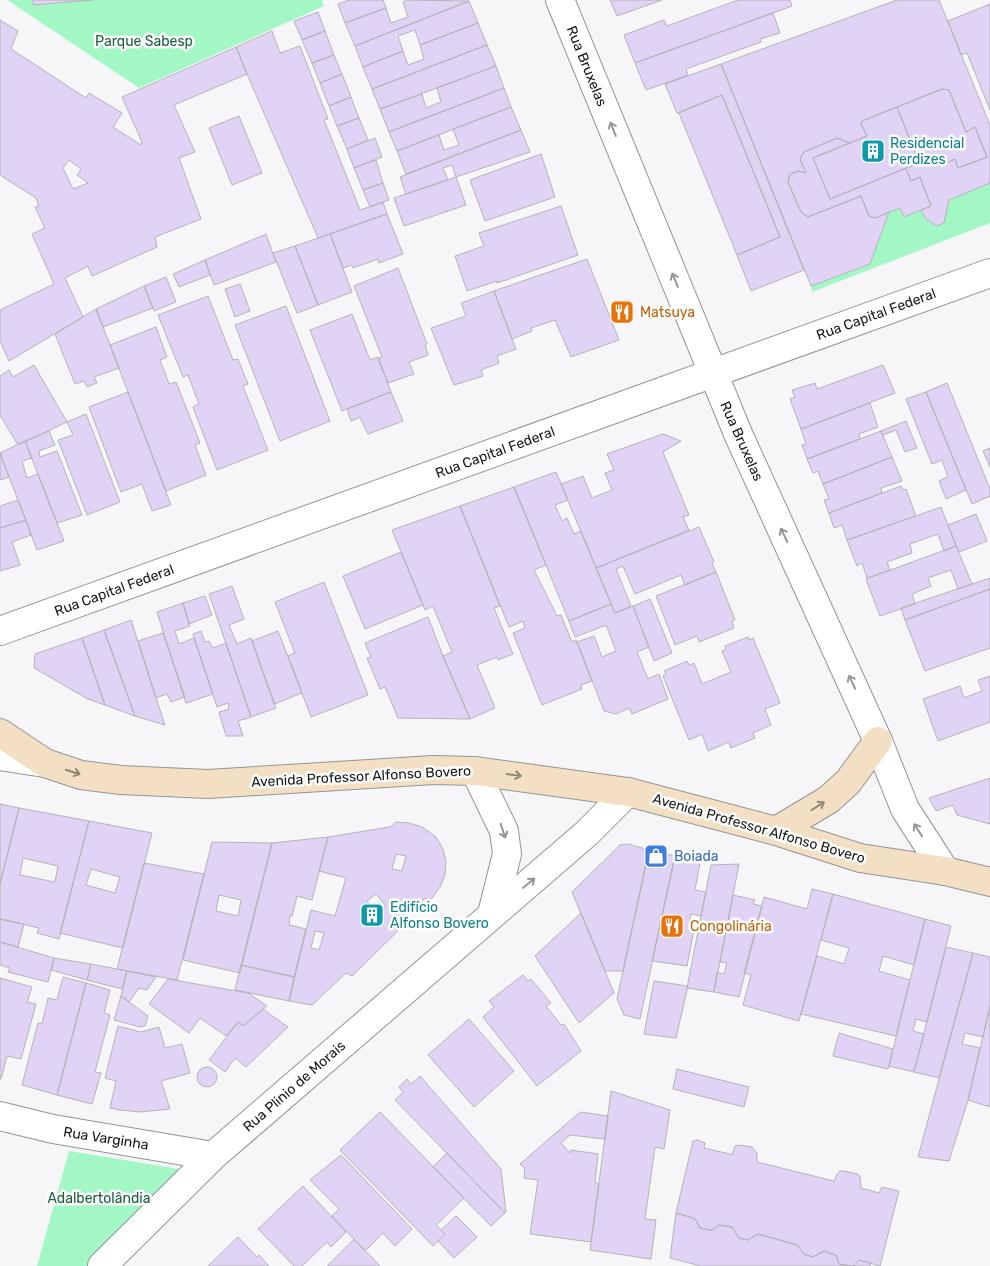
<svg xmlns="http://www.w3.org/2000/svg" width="990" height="1266" viewBox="0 0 990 1266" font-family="Rubik,sans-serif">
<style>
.green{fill:#a3f7c5}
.building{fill:#e0d3f6;stroke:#b4b3b5;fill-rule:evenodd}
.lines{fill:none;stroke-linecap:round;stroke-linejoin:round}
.street-casing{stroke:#949496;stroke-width:30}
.secondary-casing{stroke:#949496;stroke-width:30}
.street{stroke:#fff;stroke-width:28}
.secondary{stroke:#f3e0c4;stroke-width:28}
.oneway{stroke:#969696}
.oneway2{stroke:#8f8576}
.labels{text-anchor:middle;stroke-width:5;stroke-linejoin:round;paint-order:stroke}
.park-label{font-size:14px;fill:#1a603d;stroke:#fff}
.street-label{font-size:14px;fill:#151616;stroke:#fff}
.culture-label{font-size:14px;fill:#0d838f;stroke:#fff;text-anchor:start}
.food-label{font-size:14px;fill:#c56008;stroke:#fff;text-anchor:start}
.shop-label{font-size:14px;fill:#366cbe;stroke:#fff;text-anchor:start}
</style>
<rect width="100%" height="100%" fill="#f6f6f8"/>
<path class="green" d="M7 0H322L324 6 139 88Z
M990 183V223L812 292 811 286 870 264 889 212 900 208 904 217 921 210 926 219 937 226 944 223 949 200Z
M69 1151 191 1171 86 1266H37Z"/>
<path class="building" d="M33 0H92L33 5Z
M349 0H383L386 8 345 23 338 4Z
M407 0 469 1 355 46 345 23 386 8 391 23 408 17 403 2Z
M610 0H662L617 16Z
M738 0H790L792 6 635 63 624 35 664 20 667 26Z
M897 0H939L990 125V183L949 200 944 223 937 226 926 219 921 210 931 206 920 177 911 181 906 168 929 159 940 166 955 159 958 168 987 157 975 127 966 132 949 90 942 89 862 121 861 124 867 136 850 143 837 138 804 152 800 159 806 173 799 171 790 174 788 182 801 212 808 217 861 196 869 216 875 218 889 212 870 264 811 286 721 64Z
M469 1 478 23 420 45 415 30 398 36 403 51 363 67 355 46Z
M990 4V110L967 53 961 55 948 21Z
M318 12 325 31 302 40 294 21Z
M773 13 780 33 760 39 761 42 686 69 688 75 646 90 635 63Z
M0 20 18 31 11 49 86 98 89 93 122 113 113 127 141 145 142 142 122 97 236 47 247 74 174 105 195 152 179 158 201 219 155 237 157 247 92 276 88 266 65 278 83 317 9 361 0 341V310L54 284 32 234 45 228 35 207 39 206 36 198 0 175ZM69 160 81 169 77 175 88 183 73 189 63 168Z
M478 23 487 45 372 89 363 67 403 51 408 65 424 59 420 45Z
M272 31 280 53 300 46 328 119 324 120 360 210 383 202 387 214 318 238 247 74 236 47Z
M325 31 334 55 312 63 302 40Z
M487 45 496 66 380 109 372 89Z
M334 55 342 74 320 83 312 63Z
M721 64 804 270 751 291 737 255 780 237 722 95 677 113 665 84Z
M496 66 504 88 389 132 380 109 422 94 426 108 441 102 437 88Z
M342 74 351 97 329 106 320 83Z
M504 88 511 107 397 151 389 132Z
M942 89 949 90 966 132 975 127 987 157 958 168 955 159 940 166 929 159 919 163 897 107Z
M722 95 780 237 737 255 679 113Z
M351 97 359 118 337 126 329 106Z
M511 107 521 130 406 174 397 151 439 135 444 150 459 145 453 129Z
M897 107 919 163 830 199 813 158 867 136 861 124 862 121Z
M239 116 262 173 232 185 209 128Z
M359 118 368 140 347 149 337 126Z
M521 130 530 152 456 177 452 165 443 168 448 180 406 194 400 177Z
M375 138 382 157 354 168 347 149Z
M837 138 850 143 813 158 830 199 906 168 911 181 920 177 931 206 904 217 900 208 875 218 869 216 861 196 808 217 801 212 788 182 790 174 799 171 806 173 800 159 804 152Z
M541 154 555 197 485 221 470 180Z
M376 160 383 183 363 190 354 168Z
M456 177 466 205 404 226 394 198Z
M383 183 389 200 370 207 363 190Z
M561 206 578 255 497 283V281L467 291 455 256 484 246 479 233Z
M387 214 403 254 379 263 378 259 353 268 352 265 343 268 330 234Z
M266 234 276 262 214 285 205 260Z
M330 234 352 292 318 305 295 246Z
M295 246 318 305 297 313 273 253Z
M587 259 619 340 571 357 555 320 531 328 532 331 512 339 494 291Z
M205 260 210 275 179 287 173 274Z
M398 268 427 344 425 345 428 355 409 362 414 374 388 383 378 359 382 357 354 286Z
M166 277 176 302 154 311 144 286Z
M240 284 250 311 235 317 225 289Z
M144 286 153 308 103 327 96 309Z
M494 291 516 349 497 356 499 363 481 370 483 376 454 385 431 328 466 316 461 303Z
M208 296 233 360 238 359 248 384 243 386 268 450 217 470 193 407 199 404 188 375 183 377 158 315Z
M286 306 330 421 280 441 235 325Z
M96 309 119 368 94 377 97 383 87 387 84 381 75 384 55 334Z
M352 314 370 360 378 357 391 392 342 411 310 330Z
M156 327 167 357 160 360 169 384 176 382 200 443 195 445 206 475 166 491 110 345Z
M34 365 67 422 18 445 0 415V376L9 370 13 377Z
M883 365 895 393 801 429 790 399 795 397 792 390 815 383 817 389Z
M947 383 990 489V496L972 504 926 392Z
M128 392 171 505 152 511 142 484 121 492 89 407Z
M391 392 403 421 368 434 360 417 351 421 347 409Z
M926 392 966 490 946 499 939 481 948 477 942 460 932 464 906 399Z
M870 403 878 427 859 434 860 439 807 459 802 445 806 444 801 429Z
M86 414 120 502 87 515 58 440 73 435 67 422Z
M906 421 917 448 905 452 896 430 883 435 881 431Z
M49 431 55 445 39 451 40 457 57 451 82 515 57 523 25 441Z
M881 431 892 457 823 484 818 471 813 473 807 459Z
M663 434 681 441 663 452 689 515 683 517 689 530 596 568 561 484 583 476 592 498 612 490 605 473 614 470 607 454Z
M25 441 32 458 22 461 27 478 38 474 64 541 37 550 0 453Z
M990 448V467L983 451Z
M0 453 9 477 0 480Z
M892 457 902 481 881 488 882 493 829 513 824 500 829 499 823 484Z
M556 472 568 500 555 505 562 521 567 518 574 534 581 531 611 604 569 621 514 487Z
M901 486 903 490 906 489 916 516 847 540 842 525 834 528 829 513Z
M514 487 546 565 534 570 557 616 561 615 572 642 576 640 592 681 581 685 582 689 542 705 513 633 525 628 523 621 509 627 460 506Z
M18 500 26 520 0 528V506Z
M460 506 500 606 494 608 513 654 498 660 497 657 477 665 495 708 470 719 443 656 452 652 433 606 425 610 392 530Z
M941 507 956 546 944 551 938 534 910 544 912 553 887 562 890 570 867 578 862 563 857 566 847 540Z
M976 514 987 541 959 552 948 525Z
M26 520 31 535 12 542 20 565 0 571V528Z
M699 527 714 562 712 563 716 572 685 585 681 575 635 594 623 566 616 569 631 606 615 613 596 568Z
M956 546 972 584 958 589 951 570 928 578 931 586 912 594 915 604 880 616 866 579Z
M401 552 423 605 365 629 343 576Z
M716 572 735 620 732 621 734 628 699 642 697 636 675 645 656 596Z
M990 578V589L905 620 901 608Z
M324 582 368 695 311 717 288 656 295 653 275 602Z
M232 586 244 619 229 625 237 644 251 638 276 708 251 717 209 594Z
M990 589V648L925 671 905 620Z
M205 596 212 615 189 624 183 603Z
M650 599 672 653 654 661 633 606Z
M183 603 190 626 175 631 179 644 194 638 213 694 186 703 157 612Z
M611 604 615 613 633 606 649 647 637 652 648 679 659 674 668 699 632 714 629 708 616 714 604 711 577 642 594 636 602 657 616 651 606 625 575 637 569 621Z
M428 617 443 656 470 719 398 718 385 687 380 689 367 658 371 657 365 643Z
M131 620 156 698 165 725 135 716 104 630Z
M104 630 135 716 105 705 82 638Z
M201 631 205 642 209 641 213 648 226 643 251 717 238 721 243 736H226L219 712 229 709 228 703 217 707 193 634Z
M278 631 302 693 274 704 252 641Z
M163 633 185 697 171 702 167 694 156 698 138 641Z
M748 637 749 640 753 638 780 703 765 709 771 725 753 733 755 738 731 748 729 742 708 751 702 734 689 740 663 676 666 674 664 671 687 661 689 665 694 663 702 684 731 672 722 651 726 649 725 646Z
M82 638 105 705 88 699 34 668 35 654Z
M990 676V722L938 741 923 699 960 686 964 698 982 691 978 680Z
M990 778V824L957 815 953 805 936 811 929 798Z
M0 804 19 808 0 884Z
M19 808 89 821 59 939 37 933 39 928 0 919V884ZM23 858 58 866 55 882 20 875Z
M89 821 152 833 123 948 60 933ZM91 869 120 877 115 893 86 885Z
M396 822 409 823 422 827 436 837 443 849 446 861 445 875 440 887 432 898 428 900 425 898 403 920 404 924 403 926 352 976 346 973 312 1005 289 1001 311 910 335 916 346 878 319 871 328 837 390 827ZM396 854 406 856 402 871 392 869ZM376 894 386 906 378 913 367 901ZM315 931 324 933 319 950 311 948Z
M328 837 312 900 297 896 292 916H290L289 925 306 929 294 977 241 965 272 843Z
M212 842 272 843 240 973 183 960ZM219 895 241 900 238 916 216 911Z
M628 844 649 850 623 971H605L572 892 620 845Z
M649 850 675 856 640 1019 624 1015 617 999Z
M675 856 700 863 695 890 706 892 701 916 691 914 689 923 695 924 687 966 652 961Z
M144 863 204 874 177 980 117 969Z
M739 864 714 992 687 988 711 865Z
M812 889 833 894 799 1021 743 1005 751 975 744 973 764 897 807 909Z
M833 894 925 919 914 965 883 956 879 971 910 980 896 1036 801 1014 817 956 844 964 849 948 821 940Z
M733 895 755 900 753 904 762 906 739 997 714 992 717 972 724 974 727 963 720 962Z
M581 913 614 993 579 1023 535 956Z
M0 919 24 924 18 947 0 942Z
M925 919 951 926 927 1022 916 1019 913 1031 924 1034 914 1072 889 1066Z
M0 942 54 958 48 982 8 972 10 968 0 965Z
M946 947 973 953 939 1078 914 1072Z
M973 953 990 957V1006L983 1037 965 1033 962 1044 980 1048 968 1100 949 1161 918 1157Z
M54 958 91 964 87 980 51 970Z
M91 964 127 971 122 989 87 980Z
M241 965 294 977 289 1001 235 990Z
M127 971 156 977 147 990 139 988 129 1002 121 996Z
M523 975 528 981 531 979 551 1003 546 1006 561 1025 564 1024 581 1051 537 1086 483 1017 494 1007 489 1001Z
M63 977 86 983 57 1095 22 1085 38 1023 42 1024 48 998 57 1000Z
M0 978 32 987 27 1002 36 1004 21 1059 7 1056 1 1079H0Z
M168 979 248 993 267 1006 243 1026 238 1022 226 1036 200 1018 189 1033 149 1004Z
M654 981 688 986 676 1038 644 1034Z
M86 983 110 990 104 1013 110 1015 95 1072 101 1073 92 1104 57 1095Z
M121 996 148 1016 145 1026 140 1027 114 1020Z
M990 1006V1107L968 1100Z
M263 1009 288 1027 246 1067 235 1058 225 1072 209 1060 238 1022 243 1026Z
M469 1019 514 1071 474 1107 428 1055Z
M118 1026 141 1032 159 1027 165 1048 182 1044 190 1073 161 1081 170 1109 141 1112 119 1110 110 1108 116 1081 105 1078Z
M839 1033 893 1049 888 1069 833 1056Z
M197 1077a10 10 0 1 1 20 0a10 10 0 1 1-20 0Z
M677 1069 749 1087 744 1107 673 1089Z
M420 1076 501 1169 506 1212 505 1213 395 1100 403 1092 399 1087 407 1079 411 1084Z
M611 1091 670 1110 664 1149 655 1147 645 1219 656 1220 651 1259 590 1250Z
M380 1112 464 1198 436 1225 445 1234 433 1246 340 1150Z
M580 1112 608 1116 605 1139 570 1135 561 1143 570 1153 571 1150 598 1154 595 1183 599 1184 591 1242 530 1234 538 1180 524 1178 525 1169 520 1164Z
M697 1140 705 1143 704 1148 730 1154 732 1155 735 1146 739 1145 752 1147 757 1153V1162L834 1181 837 1174 840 1171H844L858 1174 860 1177 861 1188 879 1193 882 1187 899 1191 880 1266 859 1260 853 1266 839 1264 836 1255 832 1254 824 1251 813 1257 804 1254 797 1245 758 1234 748 1240 739 1238 732 1227 719 1225 712 1230H709L700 1228 696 1220 693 1218 676 1213 693 1141Z
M447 1153 505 1213 491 1226 433 1167Z
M341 1155 412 1229 395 1246 383 1233 365 1251 332 1216 339 1209 310 1180Z
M303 1186 346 1232 331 1247 327 1242 302 1266H294L258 1229Z
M676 1213 693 1218 696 1220 700 1228 709 1230H712L719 1225 732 1227 739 1238 748 1240 758 1234 797 1245 804 1254 813 1257 824 1251 832 1254 836 1255 839 1264 848 1266H701L670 1258Z
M456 1216 477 1237 454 1258 438 1241 445 1234 441 1230Z
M238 1237 257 1257 259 1255 269 1266H208Z
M354 1239 380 1266H327Z
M859 1260 871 1263 870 1266H853Z"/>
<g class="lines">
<g class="street-casing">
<path id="street" d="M560 0 739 436 878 741 905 809 945 871
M0 631 990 273
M0 756 45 763
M475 771 504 831 507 854 492 914
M0 1116 53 1129 213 1156
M102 1266 213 1156 587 833 628 792"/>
</g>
<g class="secondary-casing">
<path id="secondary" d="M0 733 45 763 81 775 121 780 208 784 433 770 475 771 628 792 776 831 860 858 945 871 990 882
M776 831 828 800 848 782 878 741"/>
</g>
<use href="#street" class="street"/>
<use href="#secondary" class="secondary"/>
</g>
<defs><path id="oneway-shaft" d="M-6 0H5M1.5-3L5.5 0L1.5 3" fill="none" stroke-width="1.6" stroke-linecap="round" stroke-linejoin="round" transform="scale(1.25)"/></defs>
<g class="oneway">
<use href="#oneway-shaft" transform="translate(613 129) rotate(-112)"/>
<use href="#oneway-shaft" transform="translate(675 280) rotate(-112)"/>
<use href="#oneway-shaft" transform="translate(784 535) rotate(-115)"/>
<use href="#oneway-shaft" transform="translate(852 682) rotate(-115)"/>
<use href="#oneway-shaft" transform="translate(918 830) rotate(-123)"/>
<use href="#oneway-shaft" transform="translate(503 831) rotate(72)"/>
<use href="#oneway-shaft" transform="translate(529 883) rotate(-40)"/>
</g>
<g class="oneway2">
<use href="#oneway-shaft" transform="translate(73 772) rotate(18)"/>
<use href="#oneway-shaft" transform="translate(514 775) rotate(8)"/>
<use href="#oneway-shaft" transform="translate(818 806) rotate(-32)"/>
</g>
<defs>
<g id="building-square" transform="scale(1.25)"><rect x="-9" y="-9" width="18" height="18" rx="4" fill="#0f9aa8" stroke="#fff"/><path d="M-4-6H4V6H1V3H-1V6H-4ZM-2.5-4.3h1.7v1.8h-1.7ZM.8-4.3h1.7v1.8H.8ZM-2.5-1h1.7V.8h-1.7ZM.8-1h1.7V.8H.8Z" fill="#fff"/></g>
<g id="restaurant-square" transform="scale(1.25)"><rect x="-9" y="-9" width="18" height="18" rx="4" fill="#e8710a" stroke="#fff"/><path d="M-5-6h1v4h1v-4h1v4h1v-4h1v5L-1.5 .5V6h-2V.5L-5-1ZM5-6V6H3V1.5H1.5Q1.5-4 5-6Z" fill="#fff"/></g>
<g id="shop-square" transform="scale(1.25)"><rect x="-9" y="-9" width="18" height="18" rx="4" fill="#3f7fe0" stroke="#fff"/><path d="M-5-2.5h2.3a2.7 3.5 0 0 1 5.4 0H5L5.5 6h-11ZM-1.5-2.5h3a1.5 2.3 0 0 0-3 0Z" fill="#fff"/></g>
</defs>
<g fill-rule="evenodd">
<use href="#building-square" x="873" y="151"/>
<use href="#restaurant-square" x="622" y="312"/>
<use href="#shop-square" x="656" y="856"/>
<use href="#building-square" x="372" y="915"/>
<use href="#restaurant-square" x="672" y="926"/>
</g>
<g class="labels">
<g class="park-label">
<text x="144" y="46">Parque Sabesp</text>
<text x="99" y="1203">Adalbertolândia</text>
</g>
<g class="street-label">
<text transform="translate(587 66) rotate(68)" y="5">Rua Bruxelas</text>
<text transform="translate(876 314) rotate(-20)" y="5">Rua Capital Federal</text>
<text transform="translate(742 441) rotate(66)" y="5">Rua Bruxelas</text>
<text transform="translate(495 452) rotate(-20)" y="5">Rua Capital Federal</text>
<text transform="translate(114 590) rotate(-20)" y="5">Rua Capital Federal</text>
<text transform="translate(361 776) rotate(-3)" y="5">Avenida Professor Alfonso Bovero</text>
<text transform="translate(759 828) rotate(16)" y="5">Avenida Professor Alfonso Bovero</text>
<text transform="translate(294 1086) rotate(-41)" y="5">Rua Plinio de Morais</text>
<text transform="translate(106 1138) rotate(9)" y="5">Rua Varginha</text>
</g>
<g class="culture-label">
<text x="890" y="148">Residencial<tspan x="890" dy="16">Perdizes</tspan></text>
<text x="390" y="912">Edifício<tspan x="390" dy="16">Alfonso Bovero</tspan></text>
</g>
<g class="food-label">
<text x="640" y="317">Matsuya</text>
<text x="690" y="931">Congolinária</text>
</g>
<g class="shop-label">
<text x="674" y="861">Boiada</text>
</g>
</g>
</svg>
